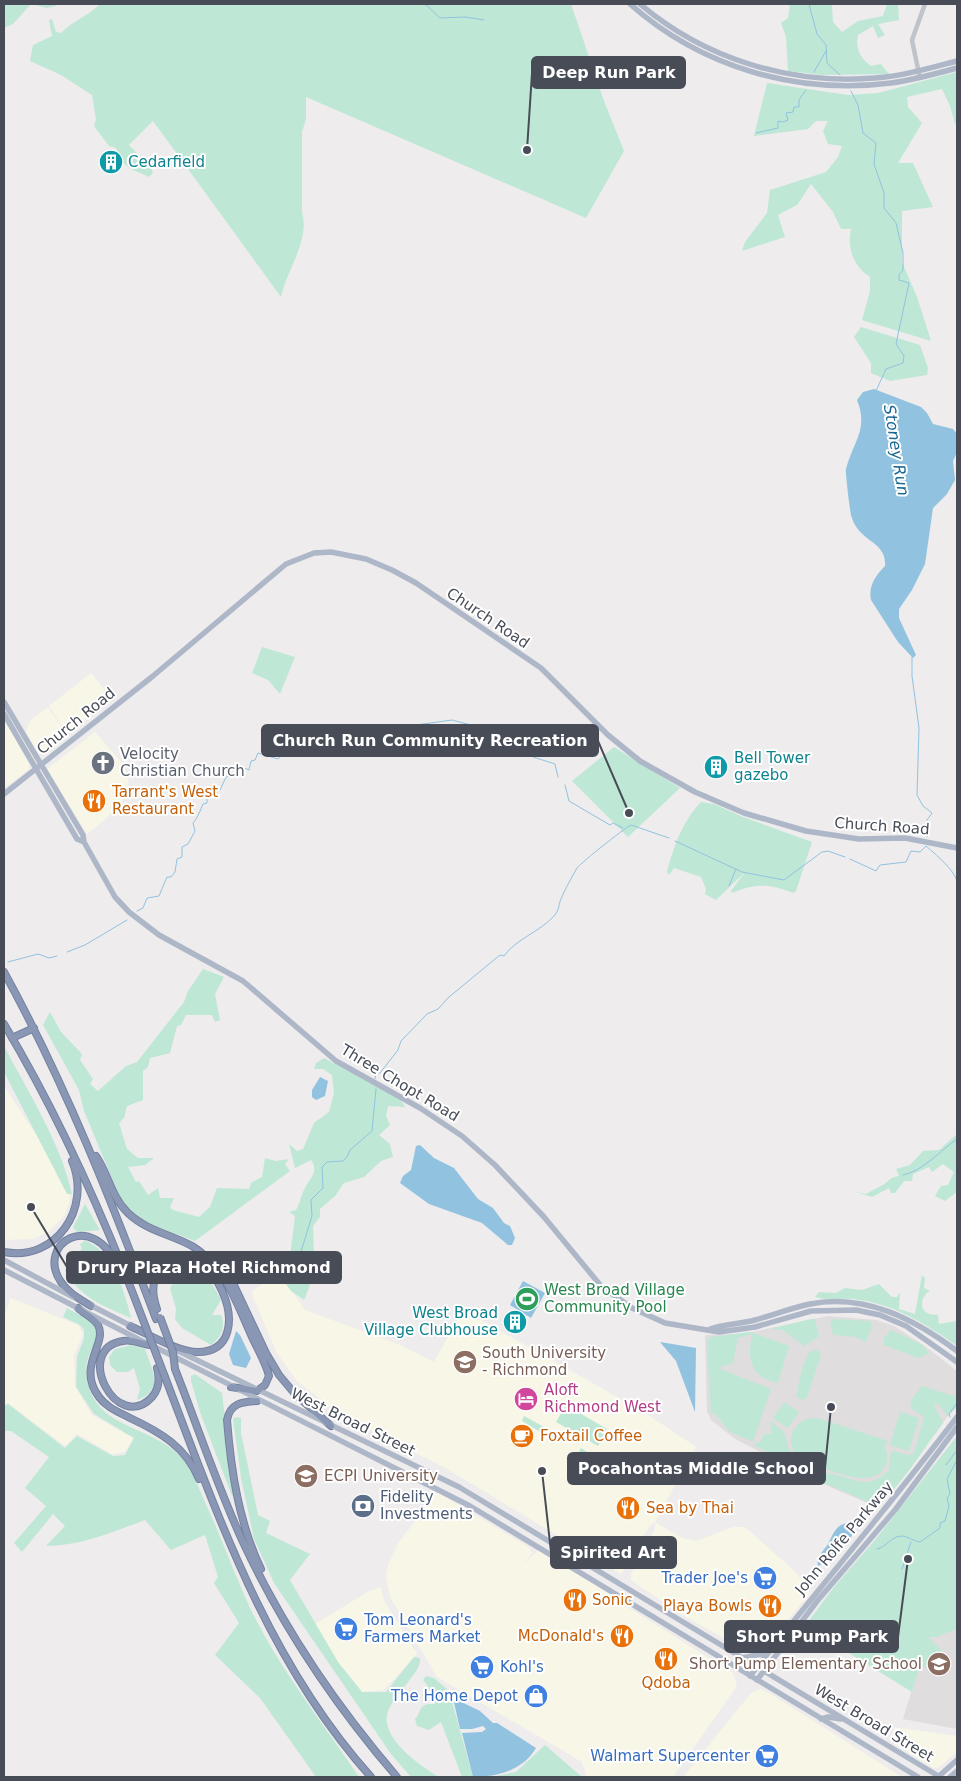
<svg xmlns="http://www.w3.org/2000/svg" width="961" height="1781" viewBox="0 0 961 1781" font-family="'DejaVu Sans',sans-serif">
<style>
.commercial{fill:#f8f6e6}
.education{fill:#dfdddd}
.green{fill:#bee8d5}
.water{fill:#91c2e0}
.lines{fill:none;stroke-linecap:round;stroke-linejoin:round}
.stream{stroke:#91c2e0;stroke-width:1}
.highway-casing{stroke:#7482a1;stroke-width:8}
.minor{stroke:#bfc4cc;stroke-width:4.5}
.major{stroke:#aeb7c8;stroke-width:5.5}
.highway{stroke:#8997b5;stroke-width:6}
.highway-bridge-casing{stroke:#7482a1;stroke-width:8;stroke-linecap:butt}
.highway-bridge{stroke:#8997b5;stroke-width:6}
.labels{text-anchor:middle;stroke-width:4;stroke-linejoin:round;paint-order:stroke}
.culture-label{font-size:15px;fill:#0d838f;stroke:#fff;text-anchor:start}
.street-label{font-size:15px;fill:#474c57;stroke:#fff}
.worship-label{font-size:15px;fill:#5b616d;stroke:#fff;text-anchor:start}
.food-label{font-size:15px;fill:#c56008;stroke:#fff;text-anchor:start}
.leisure-label{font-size:15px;fill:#27864d;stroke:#fff;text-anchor:start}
.education-label{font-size:15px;fill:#785e54;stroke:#fff;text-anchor:start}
.hotel-label{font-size:15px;fill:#b23c85;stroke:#fff;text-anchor:start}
.service-label{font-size:15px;fill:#4e5e75;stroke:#fff;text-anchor:start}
.shop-label{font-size:15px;fill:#366cbe;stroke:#fff;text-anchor:end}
.water-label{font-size:16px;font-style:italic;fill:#1d6793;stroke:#fff}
.leader{fill:none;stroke:#474c57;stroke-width:2}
.callout-dot{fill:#474c57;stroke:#fff;stroke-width:2}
.callout{fill:#474c57;stroke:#474c57;stroke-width:2}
.callout-label{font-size:16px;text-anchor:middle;font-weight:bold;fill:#fff}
</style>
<rect width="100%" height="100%" fill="#eeecec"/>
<path class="commercial" d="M91 673 111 698 67 735 49 706Z
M48 707 67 736 45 755 38 753 26 732 30 721Z
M4 718 29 764V769L4 788Z
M95 732 124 765 129 783 122 801 107 818 87 834 47 769Z
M4 1086 69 1185 70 1200 64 1217 48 1232 34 1239 4 1240Z
M279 1272 305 1310 398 1344 434 1362 463 1310 644 1412 696 1447 655 1522 682 1538 696 1541 733 1527H745L790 1567 809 1587 810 1593 764 1649 751 1653 682 1615 631 1580V1574L655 1529V1522L649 1527 621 1574 447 1469 337 1413 296 1380 277 1353 251 1292Z
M11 1298 78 1325 83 1334 74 1355 75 1386 92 1415 133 1438 125 1452 112 1454 77 1434 65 1446 8 1403 4 1405V1317Z
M435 1493H439L530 1548 532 1553 523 1565 540 1548 588 1577 618 1601 733 1673 737 1686 673 1777H591L586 1775 582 1762 437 1677 390 1597 386 1577 388 1565 398 1543 417 1519 431 1496Z
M381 1587 384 1600 417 1654 384 1690 362 1692 338 1662 315 1624 369 1591Z
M761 1689 766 1691 902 1777H683L751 1693Z
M894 1727 957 1736V1752L938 1768H933L893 1743Z"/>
<path class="education" d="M828 1316 877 1320 894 1326 925 1346 957 1371V1403L936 1433 868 1503 832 1488 735 1439 711 1420 707 1412 705 1335 742 1334Z
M957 1629V1729L903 1719 928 1637H937Z"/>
<path class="green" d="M4 4H62L47 8 31 4 13 24 4 28Z
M100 4H571L604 101 624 151 586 218 306 97V119L302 132V212C310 241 287 269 281 297L153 121 129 145 151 168 153 173 149 177C131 168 123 169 116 148L109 146 94 126 96 119 92 95 61 75 30 61 33 45 52 36 49 20 52 19 56 32 61 33C73 21 88 16 100 4Z
M790 4H832L833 22 842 32 858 21 883 16 887 4H898L899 20 878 24 885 35 878 38 873 26 858 35C855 48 860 58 871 66L881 64 889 74 822 75 788 71 786 37 781 23 788 18Z
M957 72V122L955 124 950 106 942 89 907 97 908 107 922 123 898 163H913L933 207 902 211V262L917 297 931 341 862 320 870 291V277C853 266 847 248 851 229H841L833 212 811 184 797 205 778 215 785 237 742 251 745 242 767 213 770 190 826 172 838 157 842 146 828 144 823 131 828 121H816L808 129 754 136 767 83 848 95 878 93Z
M861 327 920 345 928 368 927 375 890 381 871 373V363L854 337Z
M262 647 295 657 280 694 268 680 252 673Z
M614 747 680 788 628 837 572 781Z
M701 802 714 804 743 817 812 842 796 891 793 893C768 883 755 884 732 893L731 891 745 872 716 900 705 894 706 889 701 877 674 868 669 875 667 872C673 848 683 820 701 802Z
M203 969 224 977 215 994 220 1020 215 1022 212 1015H186L181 1025 177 1026 170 1053 150 1058 148 1067 143 1071V1100L127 1106 124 1118 119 1123 127 1149 138 1158H153V1159L145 1165 128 1167 136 1182 139 1181 148 1195 158 1188 160 1198H174L170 1207 173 1210 199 1217 210 1207 217 1188 249 1189 251 1183 262 1177 265 1158 276 1161 289 1159 285 1164 290 1171 195 1241C164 1229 138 1225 119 1195L84 1111 79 1090 43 1025 50 1012 61 1032 82 1054 80 1060 93 1079 90 1084 98 1091 126 1066 137 1062 184 1002 188 991Z
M4 1046C28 1092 61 1143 72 1194H67L4 1072Z
M324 1058 400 1099 405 1107 388 1106 386 1116 390 1125 379 1135 390 1144 393 1157 381 1161 364 1177 344 1183 335 1196 320 1209V1217L313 1226 314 1252 310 1255 314 1269 312 1273 308 1274 310 1285 304 1300 291 1291 277 1272 290 1256 295 1216 289 1212 296 1210C300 1204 300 1197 304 1190 308 1180 320 1172 311 1160L295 1168 289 1144 297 1151 303 1149 314 1123 329 1112 334 1093 332 1075 323 1069H314L316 1063Z
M957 1134V1192L945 1201 935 1196 941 1186 948 1185 954 1172 943 1164 932 1172 929 1167 913 1174 912 1181H904L895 1193H891L889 1188 872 1197 853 1191 866 1194C872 1190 876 1189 881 1186 889 1182 889 1177 899 1176L896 1169 910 1165 923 1151 939 1150Z
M85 1204 100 1230 77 1232 73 1227Z
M85 1241C112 1249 125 1293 131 1318 102 1305 81 1299 65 1270L69 1257 82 1249 80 1244Z
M187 1267C205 1272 213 1284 221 1300L212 1315H221C226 1328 221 1337 211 1345L182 1328 175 1319 176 1309 170 1288 181 1270Z
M922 1275 925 1278 924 1288 930 1291C921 1295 918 1311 930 1314 933 1315 935 1314 938 1315L939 1324 957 1321V1346C926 1324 893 1303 853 1299 841 1298 826 1301 815 1297L819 1292 836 1293 845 1288 862 1290 879 1284 892 1297H897L900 1292 899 1309 915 1314Z
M67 1308C75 1313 86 1316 93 1324 103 1335 92 1347 88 1358 84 1372 88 1390 96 1402 116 1431 165 1431 188 1466 195 1476 199 1489 204 1500 221 1536 234 1573 250 1608 279 1668 322 1722 359 1777H316L260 1698 215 1655 239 1623 214 1583 218 1577 205 1535 171 1550 145 1520C113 1532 80 1546 46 1546L65 1526 53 1514 22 1552 14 1543 46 1506 25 1488 49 1457 11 1431H4V1406L8 1404 65 1448 77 1436 113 1456 125 1455 134 1438 94 1414 76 1387 77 1357 84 1338V1330L80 1325 63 1317Z
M811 1319H815L819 1336 804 1346 783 1330 770 1329Z
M833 1319 870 1321 872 1326 866 1342 856 1337 833 1335 830 1323Z
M891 1330 921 1344 929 1353 918 1358 884 1345V1338Z
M750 1332 789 1346 778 1383C750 1377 747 1359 752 1334L738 1338 733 1363 718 1368 771 1389 753 1442 730 1432 714 1413 711 1416 707 1341 711 1337Z
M132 1345 145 1349C152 1370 165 1390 137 1400L140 1389 134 1368 128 1372H117L110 1365 109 1357 115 1349Z
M817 1349 821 1354 808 1395 804 1400 797 1398C796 1391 804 1358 809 1353 810 1352 816 1350 817 1349Z
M195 1374 222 1393 234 1494 232 1496 201 1415 191 1381V1376Z
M922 1386 953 1396 957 1393V1407L948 1416 938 1404 933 1403 943 1423C922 1451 905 1480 879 1505H875L824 1483 821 1479 826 1473C852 1476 866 1493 889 1470L890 1455 893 1451 909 1455 914 1453 924 1417 912 1409 910 1402Z
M784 1402 799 1412 788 1428 773 1418Z
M566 1405 607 1429 598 1446 556 1422Z
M900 1412 919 1418 909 1451 890 1445Z
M524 1416 562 1437 559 1443 522 1421Z
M236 1417 241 1418V1433L258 1515 270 1521 266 1533 310 1554 290 1580 338 1662 362 1692H386L414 1657 420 1658C421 1667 413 1675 408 1682 401 1691 390 1703 387 1714 382 1740 421 1766 439 1777H411L391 1754 274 1583 254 1539 241 1478 233 1419Z
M817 1418 888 1441 884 1446C888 1453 889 1461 884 1468 871 1491 824 1468 805 1461 780 1449 791 1416 817 1418Z
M770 1421 784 1432 790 1453 797 1461 794 1465 753 1445 760 1442 765 1434H772Z
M957 1436V1629L937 1637H928L947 1656 940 1661 931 1658 924 1668H919L912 1692 805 1626 834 1587 875 1540Z
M581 1448 619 1473 615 1478 578 1453Z
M426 1676 434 1678 449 1691 473 1777H462L441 1722 429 1730 417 1726 415 1719C423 1711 417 1703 435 1704L428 1686 423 1680Z
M545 1745 582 1777H491L516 1772Z"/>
<path class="water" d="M874 389 921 407 927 413 933 424 953 429 957 434V452L953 461 955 480 947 494 933 508 925 564 912 590 899 609V618L916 655 913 658 898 642 871 600C868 586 876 575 885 566 887 540 858 543 851 515 850 510 845 472 846 469 853 442 869 429 857 400L863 392Z
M320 1077 328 1081 325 1096 316 1100 312 1097V1090Z
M420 1145 434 1158 454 1168 478 1199 493 1208 504 1223 510 1226 515 1238 512 1245H508L482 1223 429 1204 400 1183 403 1176 411 1170 416 1146Z
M523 1281 545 1293 531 1318 510 1305Z
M236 1331 240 1335 251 1358 246 1368 233 1365 229 1354Z
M660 1342 696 1348 695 1412 676 1361Z
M847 1523 854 1531C853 1538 827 1564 818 1566 816 1556 823 1552 828 1544 833 1535 835 1525 847 1523Z
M453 1698 480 1711 493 1723H497L536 1748C523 1770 498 1777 473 1777L462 1733 482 1732 486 1729 483 1726 472 1729H460Z"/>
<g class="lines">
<path class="stream" d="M425 4 440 18 465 17 484 20
M809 4 817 34 826 45 827 63 840 75
M814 72 826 51
M851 91 858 105 863 133 876 143 874 164 884 193V208L896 223 903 253V270L899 275V280L909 283 896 344 904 356 903 363 886 369 876 391
M756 133 778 128V121L783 122 788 120 786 113 793 112 794 107H799V100L806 90
M912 656V676L919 728 917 795 923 806 932 813 927 820V837
M565 785 569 801 610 825 613 823 623 828
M675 841 742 872 784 880 822 852 828 851 845 857
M850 859 876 871 880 865 906 862 911 851 920 852 926 846C934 853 956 871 957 882
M729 886 736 869
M137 911 143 908 147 898 159 896 167 877H171L175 872 177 859 182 857V847L188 844 195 831 193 823C197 819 201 809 203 804L207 803V797L216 789 220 790 226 777 234 775 242 767 249 770 251 761 255 760 258 753 278 759C290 748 297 744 314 751L320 746 324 733 329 737 452 720 501 733C513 731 525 743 535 750L533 757 555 764 558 777
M67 952 85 945 127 920
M8 962 38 954 49 958 57 956
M375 1079 376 1073H380L398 1050 401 1041 427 1014 438 1009 449 997 500 955 504 956C516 939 541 931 554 916 560 909 558 905 561 899 564 891 573 875 577 868 583 861 622 830 631 825L669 838
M903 1175C923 1171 941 1150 957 1139
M284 1272 299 1258 312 1216 311 1200 323 1188 322 1167 327 1162 343 1161 347 1157 350 1150 372 1131 376 1089
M950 1417 949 1414 957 1403
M946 1465 957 1450
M877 1549C887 1547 890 1537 901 1536 907 1536 914 1541 920 1542L940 1528V1523L945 1521 949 1506 947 1498 950 1494 947 1479 957 1460
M902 1569 911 1542"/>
<g class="highway-casing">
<path id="highway" d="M4 972C65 1083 111 1200 156 1319
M4 1024C61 1119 106 1221 145 1325
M12 1038 34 1028
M96 1156C109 1175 111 1197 128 1213 147 1231 170 1234 192 1246 225 1266 237 1304 252 1337 258 1350 266 1363 269 1376L265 1385 257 1391 231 1387
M4 1252C56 1262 92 1208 72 1161
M217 1261 232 1281 266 1353 279 1375 295 1394 331 1426
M91 1306C80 1299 68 1293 61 1282 35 1244 93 1207 119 1269
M78 1308C84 1314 94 1318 98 1325 108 1344 76 1366 99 1397 107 1408 119 1412 130 1418 160 1432 186 1447 199 1479
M130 1326C148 1334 178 1352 198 1352 266 1351 207 1219 161 1269 151 1280 152 1295 157 1309
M150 1345C141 1344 132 1339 123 1341 72 1349 117 1435 152 1397 159 1389 160 1379 157 1368
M175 1369C198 1427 217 1486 243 1542 283 1628 336 1706 397 1777
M165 1377C219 1519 268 1662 371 1777
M257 1401C242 1402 230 1403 227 1420 231 1471 239 1523 261 1569"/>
</g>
<path class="minor" d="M919 74 912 40 925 4"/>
<path class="major" d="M630 4C701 67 796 95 891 83 913 80 935 74 957 68
M640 4C705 59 790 85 875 78 903 76 930 68 957 61
M4 702 83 835 84 842 115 897 129 912 159 935 243 981 336 1061 420 1108 462 1136 495 1165 544 1217 601 1286 632 1308 665 1323 719 1332 755 1327 811 1311 856 1310 880 1315 906 1326 957 1362
M4 714 77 839 84 842
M4 794 153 676 286 564 314 553 331 552 366 559 392 570 416 583 541 668 608 735 640 761 695 792 744 813 806 831 859 839 905 838 957 848
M4 1260 73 1297
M4 1270 144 1342
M88 1304 133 1327
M710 1329C725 1324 740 1324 755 1320 773 1315 791 1308 810 1304 865 1293 914 1319 957 1351
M153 1346 470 1506 918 1777
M174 1349 459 1487 940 1777
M742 1658 766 1653
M750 1676C818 1589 890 1505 957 1417
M757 1680 818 1600 895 1510 957 1427
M821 1719 828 1717 841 1719
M938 1777 957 1760
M950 1777 957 1771"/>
<use href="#highway" class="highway"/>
<g class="highway-bridge-casing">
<path id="highway-bridge" d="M160 1317 173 1352 175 1369
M145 1325 165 1377"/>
</g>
<use href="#highway-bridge" class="highway-bridge"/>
</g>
<defs>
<g id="building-disc" transform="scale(1.25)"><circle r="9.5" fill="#0f9aa8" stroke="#fff"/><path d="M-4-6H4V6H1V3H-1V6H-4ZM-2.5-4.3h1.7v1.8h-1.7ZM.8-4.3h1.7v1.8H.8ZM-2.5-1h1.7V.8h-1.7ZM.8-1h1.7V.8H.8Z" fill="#fff"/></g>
<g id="church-disc" transform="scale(1.25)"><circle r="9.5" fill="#6b7280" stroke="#fff"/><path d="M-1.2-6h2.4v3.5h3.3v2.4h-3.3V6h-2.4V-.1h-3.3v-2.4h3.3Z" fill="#fff"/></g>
<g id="restaurant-disc" transform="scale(1.25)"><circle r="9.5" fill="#e8710a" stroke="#fff"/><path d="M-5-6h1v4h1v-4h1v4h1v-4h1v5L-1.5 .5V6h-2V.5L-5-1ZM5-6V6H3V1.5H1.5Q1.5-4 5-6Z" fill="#fff"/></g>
<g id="stadium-disc" transform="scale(1.25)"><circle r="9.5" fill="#2e9e5b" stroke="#fff"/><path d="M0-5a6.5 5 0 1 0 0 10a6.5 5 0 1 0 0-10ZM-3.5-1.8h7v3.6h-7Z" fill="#fff"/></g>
<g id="university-disc" transform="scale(1.25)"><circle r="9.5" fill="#8d6e63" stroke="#fff"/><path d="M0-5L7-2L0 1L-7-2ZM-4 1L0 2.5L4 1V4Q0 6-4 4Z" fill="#fff"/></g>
<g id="hotel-disc" transform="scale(1.25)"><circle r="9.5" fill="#d1479c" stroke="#fff"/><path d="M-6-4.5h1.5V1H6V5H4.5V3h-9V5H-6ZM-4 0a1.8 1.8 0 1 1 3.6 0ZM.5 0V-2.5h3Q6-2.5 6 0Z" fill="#fff"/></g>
<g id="cafe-disc" transform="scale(1.25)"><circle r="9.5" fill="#e8710a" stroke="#fff"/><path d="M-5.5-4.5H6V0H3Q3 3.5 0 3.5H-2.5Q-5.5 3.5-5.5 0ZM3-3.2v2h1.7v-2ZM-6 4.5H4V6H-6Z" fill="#fff"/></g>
<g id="bank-disc" transform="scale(1.25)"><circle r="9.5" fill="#5c6f8a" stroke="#fff"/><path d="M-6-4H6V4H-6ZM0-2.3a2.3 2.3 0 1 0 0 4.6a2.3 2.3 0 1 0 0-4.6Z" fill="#fff"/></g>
<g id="supermarket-disc" transform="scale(1.25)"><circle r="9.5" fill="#3f7fe0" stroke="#fff"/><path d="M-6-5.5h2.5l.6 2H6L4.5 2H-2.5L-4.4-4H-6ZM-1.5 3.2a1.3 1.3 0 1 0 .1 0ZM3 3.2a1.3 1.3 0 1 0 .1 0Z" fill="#fff"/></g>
<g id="school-disc" transform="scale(1.25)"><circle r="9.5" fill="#8d6e63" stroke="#fff"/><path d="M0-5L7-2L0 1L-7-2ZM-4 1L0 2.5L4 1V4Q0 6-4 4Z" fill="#fff"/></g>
<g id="shop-disc" transform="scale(1.25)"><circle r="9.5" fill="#3f7fe0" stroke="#fff"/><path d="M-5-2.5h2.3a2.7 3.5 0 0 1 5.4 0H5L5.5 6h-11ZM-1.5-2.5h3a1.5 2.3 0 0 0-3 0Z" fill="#fff"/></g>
</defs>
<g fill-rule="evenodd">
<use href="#building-disc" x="111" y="162"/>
<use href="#church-disc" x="103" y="763"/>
<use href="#building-disc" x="716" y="767"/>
<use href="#restaurant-disc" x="94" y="801"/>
<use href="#stadium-disc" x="527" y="1299"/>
<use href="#building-disc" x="515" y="1322"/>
<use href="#university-disc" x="465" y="1362"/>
<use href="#hotel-disc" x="526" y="1399"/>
<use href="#cafe-disc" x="522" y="1436"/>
<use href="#university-disc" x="306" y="1476"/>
<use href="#bank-disc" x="363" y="1506"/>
<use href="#restaurant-disc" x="628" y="1508"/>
<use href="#supermarket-disc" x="765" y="1578"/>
<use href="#restaurant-disc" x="575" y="1600"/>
<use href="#restaurant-disc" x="770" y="1606"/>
<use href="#supermarket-disc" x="346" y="1629"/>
<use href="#restaurant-disc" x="622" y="1636"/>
<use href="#restaurant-disc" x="666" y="1659"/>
<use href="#school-disc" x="939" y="1664"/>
<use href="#supermarket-disc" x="482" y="1667"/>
<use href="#shop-disc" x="536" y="1696"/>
<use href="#supermarket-disc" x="767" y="1756"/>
</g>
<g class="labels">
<g class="culture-label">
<text x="128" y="167">Cedarfield</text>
<text x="734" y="763">Bell Tower<tspan x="734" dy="17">gazebo</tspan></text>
<text x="498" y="1318" text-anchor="end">West Broad<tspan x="498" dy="17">Village Clubhouse</tspan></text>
</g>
<g class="street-label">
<text transform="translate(488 618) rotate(34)" y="5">Church Road</text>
<text transform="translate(76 721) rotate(-39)" y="5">Church Road</text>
<text transform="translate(882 826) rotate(4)" y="5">Church Road</text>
<text transform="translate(400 1083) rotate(31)" y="5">Three Chopt Road</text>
<text transform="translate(353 1422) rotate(26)" y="5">West Broad Street</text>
<text transform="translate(844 1538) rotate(-50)" y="5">John Rolfe Parkway</text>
<text transform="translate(874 1723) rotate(31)" y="5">West Broad Street</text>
</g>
<g class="worship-label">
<text x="120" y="759">Velocity<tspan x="120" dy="17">Christian Church</tspan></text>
</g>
<g class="food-label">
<text x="112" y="797">Tarrant's West<tspan x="112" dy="17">Restaurant</tspan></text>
<text x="540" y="1441">Foxtail Coffee</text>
<text x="646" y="1513">Sea by Thai</text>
<text x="592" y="1605">Sonic</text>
<text x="752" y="1611" text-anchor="end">Playa Bowls</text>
<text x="604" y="1641" text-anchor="end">McDonald's</text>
<text x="666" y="1688" text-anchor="middle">Qdoba</text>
</g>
<g class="leisure-label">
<text x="544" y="1295">West Broad Village<tspan x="544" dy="17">Community Pool</tspan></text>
</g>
<g class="education-label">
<text x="482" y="1358">South University<tspan x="482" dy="17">- Richmond</tspan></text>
<text x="324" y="1481">ECPI University</text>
<text x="922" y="1669" text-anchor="end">Short Pump Elementary School</text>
</g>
<g class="hotel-label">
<text x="544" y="1395">Aloft<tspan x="544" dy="17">Richmond West</tspan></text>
</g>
<g class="service-label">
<text x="380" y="1502">Fidelity<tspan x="380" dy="17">Investments</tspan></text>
</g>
<g class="shop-label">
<text x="748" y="1583">Trader Joe's</text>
<text x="364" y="1625" text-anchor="start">Tom Leonard's<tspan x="364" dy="17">Farmers Market</tspan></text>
<text x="500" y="1672" text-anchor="start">Kohl's</text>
<text x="518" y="1701">The Home Depot</text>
<text x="750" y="1761">Walmart Supercenter</text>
</g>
<g class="water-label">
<text transform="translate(897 450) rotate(81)" y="6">Stoney Run</text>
</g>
</g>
<path class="leader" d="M527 150L532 73M629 813L598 741M31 1207L67 1267M831 1407L825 1468M542 1471L551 1552M908 1559L898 1637"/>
<g class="callout-dot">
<circle cx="527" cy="150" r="5"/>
<circle cx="629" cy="813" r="5"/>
<circle cx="31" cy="1207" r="5"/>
<circle cx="831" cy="1407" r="5"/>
<circle cx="542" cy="1471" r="5"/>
<circle cx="908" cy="1559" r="5"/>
</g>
<g class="callout">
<rect x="532" y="57" width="153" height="31" rx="5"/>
<rect x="262" y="725" width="336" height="31" rx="5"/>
<rect x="67" y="1252" width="274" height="31" rx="5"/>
<rect x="568" y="1453" width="257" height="31" rx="5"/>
<rect x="551" y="1537" width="125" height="31" rx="5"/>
<rect x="725" y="1621" width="173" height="31" rx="5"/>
</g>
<g class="callout-label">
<text x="609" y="78">Deep Run Park</text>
<text x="430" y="746">Church Run Community Recreation</text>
<text x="204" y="1273">Drury Plaza Hotel Richmond</text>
<text x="696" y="1474">Pocahontas Middle School</text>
<text x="613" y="1558">Spirited Art</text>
<text x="812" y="1642">Short Pump Park</text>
</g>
<rect width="961" height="1781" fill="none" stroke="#474c57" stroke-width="10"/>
</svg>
